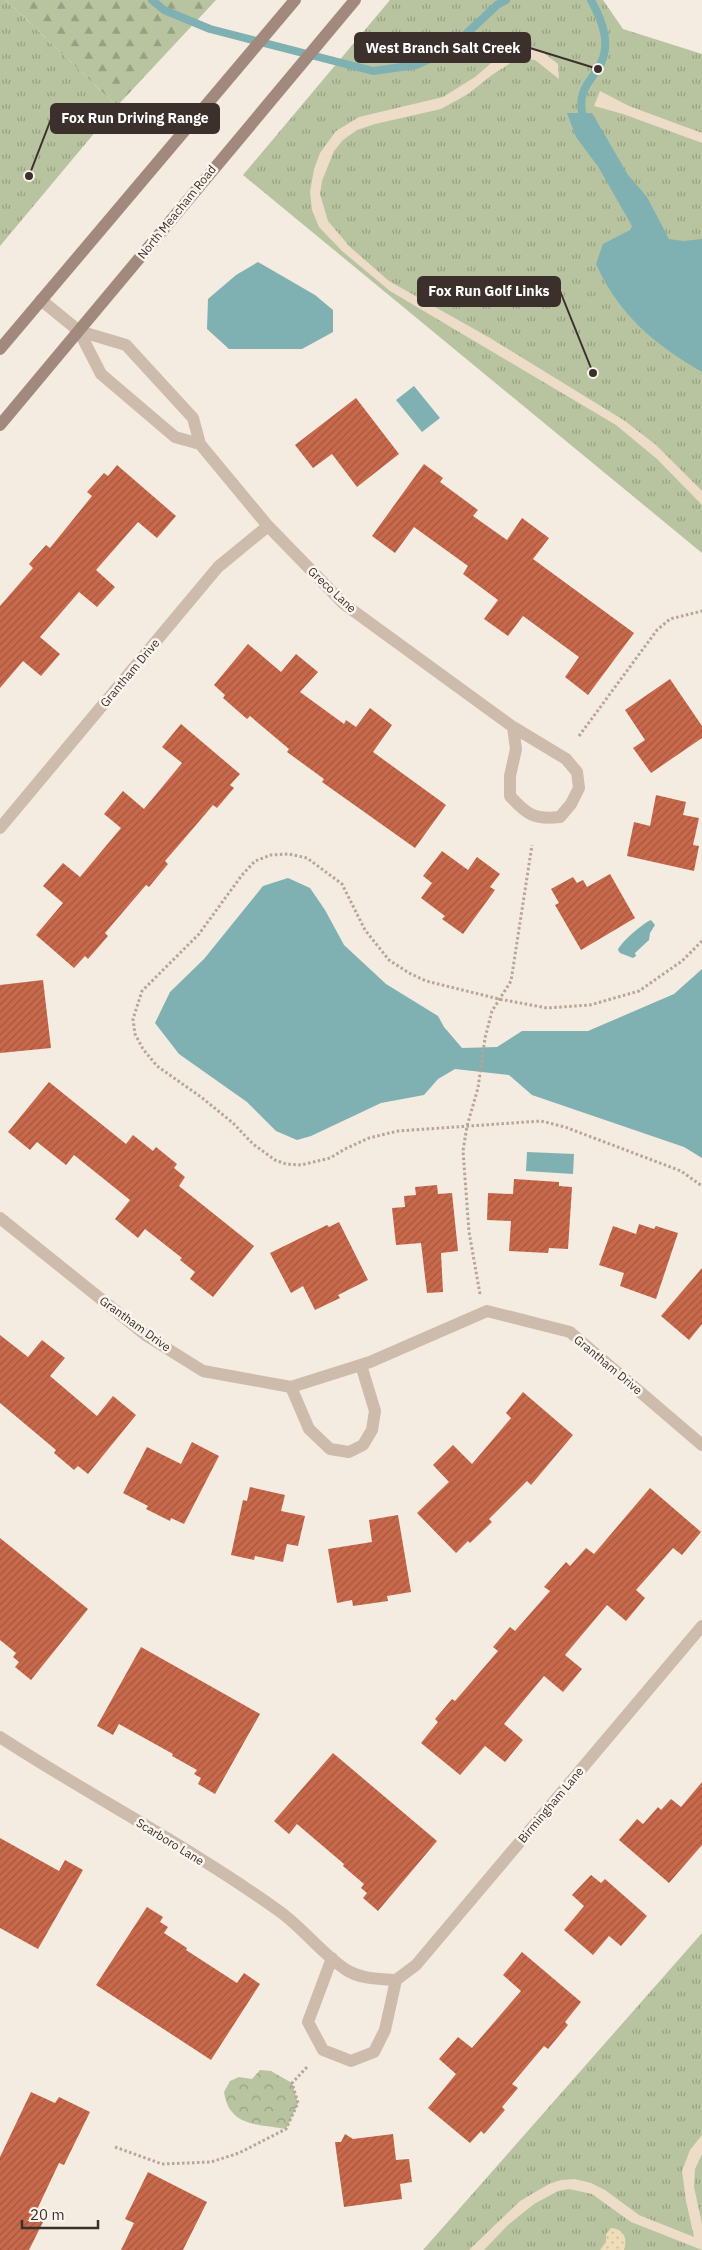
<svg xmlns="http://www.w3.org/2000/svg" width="702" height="2250" viewBox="0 0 702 2250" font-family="'IBM Plex Sans',sans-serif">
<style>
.grass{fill:url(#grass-tufts)}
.forest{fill:url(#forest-firs)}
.sand{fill:url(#sand-dots)}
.park{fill:url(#park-crowns)}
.plaza{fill:#ecdcc8}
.water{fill:#7fb0b2}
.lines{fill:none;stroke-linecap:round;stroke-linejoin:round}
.stream{stroke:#7fb0b2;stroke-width:8}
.building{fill:url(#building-hatch)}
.path{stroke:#b9a596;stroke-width:3;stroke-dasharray:2.5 2.5;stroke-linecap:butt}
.street{stroke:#cdbbac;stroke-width:12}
.secondary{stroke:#a18a7d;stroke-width:12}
.labels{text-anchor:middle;stroke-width:5;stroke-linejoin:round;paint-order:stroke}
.street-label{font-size:12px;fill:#3b302b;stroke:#fbf5ee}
.leader{fill:none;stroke:#3b302b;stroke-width:2}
.callout-dot{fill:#3b302b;stroke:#fbf5ee;stroke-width:2}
.callout{fill:#3b302b;stroke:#3b302b;stroke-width:2}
.callout-label{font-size:14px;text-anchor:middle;font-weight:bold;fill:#fff}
</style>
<defs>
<pattern id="grass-tufts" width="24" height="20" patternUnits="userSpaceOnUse" patternTransform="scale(1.25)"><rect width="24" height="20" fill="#b8c4a0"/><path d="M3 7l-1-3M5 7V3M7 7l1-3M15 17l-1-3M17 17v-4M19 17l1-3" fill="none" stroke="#97a083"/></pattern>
<pattern id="forest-firs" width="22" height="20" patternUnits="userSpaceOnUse" patternTransform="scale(1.25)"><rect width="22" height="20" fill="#b8c4a0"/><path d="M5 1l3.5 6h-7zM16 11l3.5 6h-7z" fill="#97a083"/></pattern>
<pattern id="sand-dots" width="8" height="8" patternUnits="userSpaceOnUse" patternTransform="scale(1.25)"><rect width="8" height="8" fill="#efdcb8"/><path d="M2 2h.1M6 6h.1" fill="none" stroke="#cebd9e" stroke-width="1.8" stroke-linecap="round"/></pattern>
<pattern id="park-crowns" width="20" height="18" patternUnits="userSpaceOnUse" patternTransform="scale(1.25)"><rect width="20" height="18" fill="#b8c4a0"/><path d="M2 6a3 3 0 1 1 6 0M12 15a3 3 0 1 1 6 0" fill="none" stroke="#97a083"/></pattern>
<pattern id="building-hatch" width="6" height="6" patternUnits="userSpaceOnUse" patternTransform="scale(1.25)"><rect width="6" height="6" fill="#c8694b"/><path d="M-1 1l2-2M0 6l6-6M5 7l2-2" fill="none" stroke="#a4573f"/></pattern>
</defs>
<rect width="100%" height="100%" fill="#f4ebe1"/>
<path class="grass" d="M0 0H6L117 106 0 246Z
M390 0H603L623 29 702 54V553L243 175Z
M702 1933V2250H423Z"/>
<path class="forest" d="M6 0H216L117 106Z"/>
<path class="sand" d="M611 2228C624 2229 628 2239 624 2250H600L606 2242V2234Z"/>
<path class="park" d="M260 2070 271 2071 292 2083 298 2103 286 2129C258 2124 229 2127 224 2092L230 2081 239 2077 252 2079Z"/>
<path class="plaza" d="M530 48 544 53 558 64 559 79 535 60 524 59 512 62 492 75 468 94 441 109 375 124 357 130 343 140 334 151 322 181 320 194 328 221 350 247 389 281 490 338 625 421 656 445 702 491V505L657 459 616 425 390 291 342 251 319 227 312 210 310 192 314 169 320 153 336 131 359 117 443 97 475 77 497 58 517 50Z
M600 91 629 106 702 133V143L623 114 594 106Z
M702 2135V2154L695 2169 694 2187 702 2224V2250L631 2222 592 2194 569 2189 558 2191 534 2204 508 2225 484 2250H469L520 2201 549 2184 561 2180 575 2179 591 2183 605 2190 639 2215 694 2237 686 2201 682 2171 690 2150Z"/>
<path class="water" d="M567 113H592L628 175 647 197 669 239 683 241 702 239V372C654 344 619 315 596 264L603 244 630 230 632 226 599 168 576 137Z
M258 262 315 295 333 310V332L302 349H229L207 329 208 299 236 275Z
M414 386 440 418 422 432 396 400Z
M288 878 310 888 325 910 344 945 386 984 438 1016 444 1027 462 1048 497 1047 522 1031H588L674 994 702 969V1158L684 1147 532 1095 509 1075 455 1069 438 1079 424 1095 381 1103 311 1136 297 1140 276 1131 247 1102 179 1054 155 1023 170 992 204 959 263 886Z
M651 920 655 925 650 933 649 940 635 953 636 956 633 958 620 953 618 950C620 943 643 923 651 920Z
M527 1152 574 1154 573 1174 526 1171Z"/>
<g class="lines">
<path class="stream" d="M152 0 164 10 210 29 373 71 416 65 449 50 497 5 506 0
M582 113C579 92 586 86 597 70 613 47 603 22 591 0"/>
</g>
<path class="building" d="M356 398 399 454 357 487 332 454 313 468 295 445Z
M424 464 443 478 440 482 478 510 473 516 507 540 522 518 549 538 533 559 634 633 588 695 565 677 579 657 523 616 508 636 484 619 498 600 463 574 468 566 414 527 395 553 372 536Z
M117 465 176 516 157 538 138 522 96 570 115 587 97 607 79 592 40 637 60 654 41 676 23 661 0 688V606L33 568 29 564 46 545 50 548 92 496 87 492 104 473 108 476Z
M248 644 281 672 296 654 318 672 300 692 344 724 346 720 356 727 370 708 392 725 373 752 446 805 415 848 322 782 324 779 287 752 289 749 250 716 247 719 223 698 225 695 214 685Z
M670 679 702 726V738L651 773 633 748 645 740 625 710Z
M181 724 240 774 230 785 234 788 217 808 213 805 196 825 165 861 168 864 149 887 146 885 105 933 108 936 88 959 85 956 74 968 36 935 63 903 43 886 63 863 80 877 121 828 104 814 123 791 144 809 182 763 162 747Z
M656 795 686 802 683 815 699 818 693 845 699 846 694 871 627 856 634 822 650 826Z
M442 851 468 870 477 857 500 874 490 887 495 890 463 934 442 919 445 916 421 898 432 883 423 876Z
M610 874 635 918 581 950 555 905 559 903 551 889 573 877 577 883 583 880 587 887Z
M43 980 51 1048 0 1053V985Z
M49 1082 126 1144 133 1135 153 1151 156 1147 177 1164 174 1168 185 1177 179 1186 254 1246 213 1297 190 1279 195 1272 180 1260 182 1258 145 1229 138 1238 115 1219 130 1200 74 1155 66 1165 37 1142 30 1150 8 1132Z
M514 1179 559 1182V1186L572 1187 568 1249 549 1248 548 1253 509 1251 511 1221 487 1220 488 1193 513 1194Z
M437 1185 438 1194 452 1193 458 1251 441 1253 443 1292 427 1293 421 1243 396 1245 392 1208 405 1207 404 1196 416 1195 415 1187Z
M339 1222 368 1280 338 1295 340 1298 315 1310 303 1286 291 1293 270 1253 327 1225 329 1227Z
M639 1224 654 1229 656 1226 678 1233 656 1299 620 1286 624 1273 599 1265 613 1226 636 1234Z
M702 1268V1324L689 1340 661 1316Z
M0 1335 28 1357 42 1340 65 1358 50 1376 97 1416 113 1396 136 1415 88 1474 78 1466 74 1470 54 1453 56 1450 0 1403Z
M523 1392 573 1435 531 1485 527 1481 489 1519 492 1522 470 1543 468 1541 456 1553 417 1513 449 1482 433 1465 453 1445 472 1464 511 1418 506 1413Z
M192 1442 219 1456 184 1524 171 1518 170 1521 146 1509 148 1506 123 1493 147 1447 181 1464Z
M250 1487 285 1495 281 1511 305 1516 298 1546 287 1544 283 1562 255 1556 254 1560 231 1555 243 1500 247 1501Z
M650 1488 701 1532 682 1555 673 1548 636 1590 645 1598 626 1621 607 1605 565 1655 582 1669 563 1692 544 1676 504 1724 523 1740 505 1762 485 1746 460 1775 421 1743 438 1722 435 1719 452 1699 455 1701 498 1651 493 1647 510 1627 515 1631 550 1591 544 1587 566 1562 570 1566 586 1548 594 1554Z
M398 1515 411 1592 387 1596 388 1601 353 1606 352 1600 337 1603 328 1549 372 1542 369 1520Z
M0 1538 88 1609 31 1680 15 1667 19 1662 13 1657 16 1653 0 1640Z
M141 1647 260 1714 215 1794 198 1784 201 1778 194 1774 197 1770 172 1756 173 1754 119 1724 113 1735 97 1726Z
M333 1753 437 1841 378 1911 363 1898 367 1893 361 1888 364 1884 343 1866 344 1864 297 1824 289 1834 274 1821Z
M702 1782V1845L669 1883 619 1840 637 1819 643 1824 658 1807 661 1810 671 1799 681 1807Z
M0 1838 59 1871 65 1860 83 1870 38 1949 0 1928Z
M591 1875 601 1883 605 1879 647 1916 621 1946 609 1936 593 1955 564 1930 584 1906 572 1895Z
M147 1907 163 1917 160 1922 168 1927 164 1933 187 1948 186 1950 237 1983 244 1973 260 1984 211 2060 96 1985Z
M522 1952 581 2002 565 2022 568 2025 548 2049 544 2046 512 2084 518 2088 502 2107 505 2110 484 2134 481 2131 470 2143 428 2108 456 2074 439 2059 458 2037 472 2048 521 1991 503 1975Z
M31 2092 55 2103 59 2097 90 2112 64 2165 59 2163 33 2218 43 2222 29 2250H0V2157Z
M345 2134 353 2139 393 2134 396 2160 409 2159 412 2182 400 2184 402 2199 344 2207 335 2142H341Z
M148 2172 207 2202 183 2250H121L134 2223 125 2219Z"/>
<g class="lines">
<path class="path" d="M579 736 657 630 670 619 702 611
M702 941 682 961 639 991 590 1005 547 1008 499 999 426 981 409 973 389 960 365 930 342 884 307 858 289 854 271 855 255 861 242 875 199 934 142 991 133 1019 135 1034 143 1049 157 1066 201 1097 233 1123 253 1144 275 1160 286 1164 301 1165 330 1158 345 1149 369 1138 398 1131 541 1121 565 1127 681 1171 702 1186
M480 1294 469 1232 463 1151 467 1126 478 1088 485 1038 492 1011 511 981 532 845
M115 2147 162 2164 211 2162 239 2153 286 2129 298 2103 292 2083 308 2066"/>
<path class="street" d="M41 300 79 331 126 345 193 418 200 444 175 437 101 374 79 331
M200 444 268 526 344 604 513 727 566 759 577 772 579 788 571 804 560 817C535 820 527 815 510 796V776L516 749 513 727
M0 828 218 567 268 526
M0 1218 147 1336 203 1371 291 1387 370 1362 487 1311 570 1332 702 1445
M291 1387 309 1429 330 1449 349 1452 363 1445 372 1430 375 1411 361 1365
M0 1737C92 1797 190 1847 279 1911 303 1928 321 1953 345 1969 359 1979 379 1979 396 1980L416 1965 702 1626
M332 1958 308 2022 323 2050 351 2061 374 2052 385 2030 396 1980"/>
<path class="secondary" d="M0 349 295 0
M0 425 355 0"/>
</g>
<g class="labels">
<g class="street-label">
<text transform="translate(177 212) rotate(-51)" y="4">North Meacham Road</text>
<text transform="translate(332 590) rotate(43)" y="4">Greco Lane</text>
<text transform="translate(130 673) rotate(-50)" y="4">Grantham Drive</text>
<text transform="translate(135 1324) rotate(36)" y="4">Grantham Drive</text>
<text transform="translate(608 1365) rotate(40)" y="4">Grantham Drive</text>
<text transform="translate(551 1805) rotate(-50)" y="4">Birmingham Lane</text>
<text transform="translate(170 1842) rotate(32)" y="4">Scarboro Lane</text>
</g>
</g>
<path class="leader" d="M598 69L530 48M29 176L51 119M593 373L560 291"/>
<g class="callout-dot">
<circle cx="598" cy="69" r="5"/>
<circle cx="29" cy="176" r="5"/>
<circle cx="593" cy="373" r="5"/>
</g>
<g class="callout">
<rect x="355" y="33" width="175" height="29" rx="5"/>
<rect x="51" y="104" width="168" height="29" rx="5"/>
<rect x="418" y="277" width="142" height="29" rx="5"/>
</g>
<g class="callout-label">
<text x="443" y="53">West Branch Salt Creek</text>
<text x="135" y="123">Fox Run Driving Range</text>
<text x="489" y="296">Fox Run Golf Links</text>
</g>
<path d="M22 2220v8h76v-8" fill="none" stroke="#3b302b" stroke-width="2.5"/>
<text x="30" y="2220" font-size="15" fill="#3b302b" stroke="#fbf5ee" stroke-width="4" paint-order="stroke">20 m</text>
</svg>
